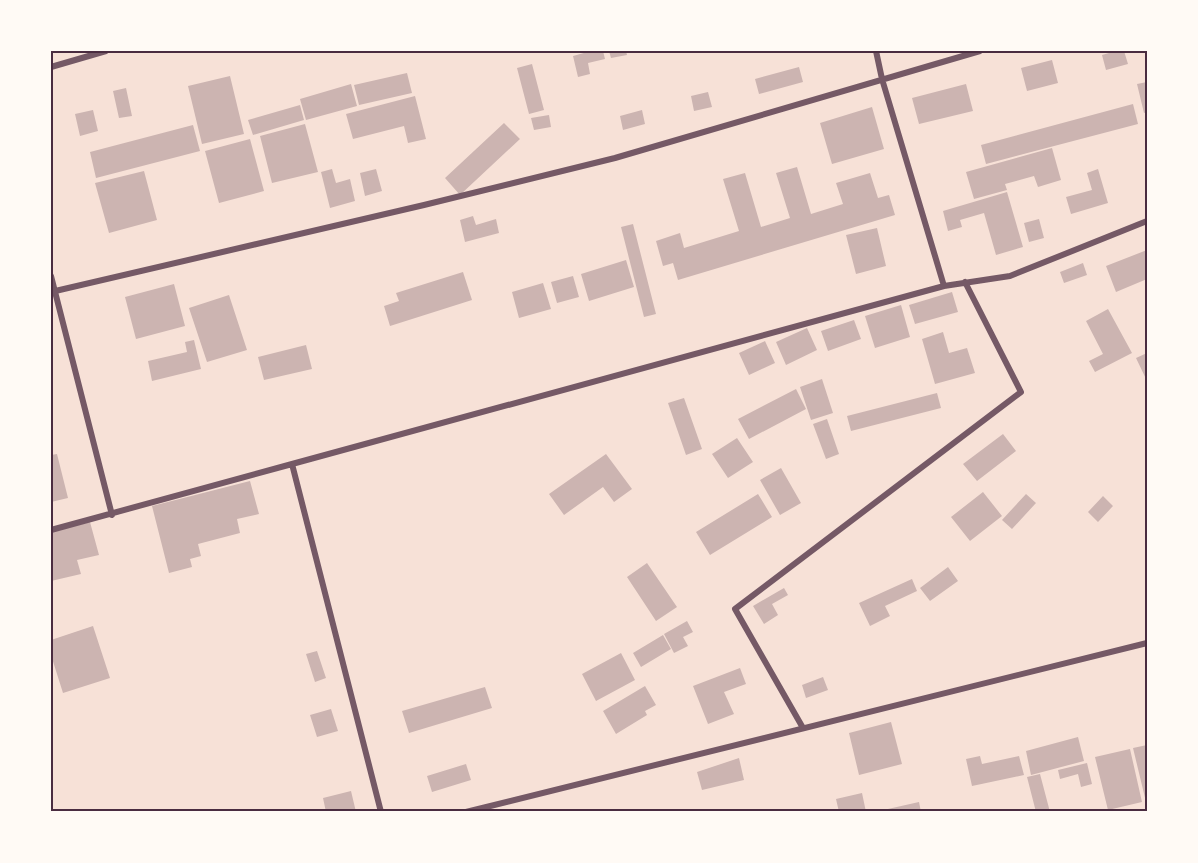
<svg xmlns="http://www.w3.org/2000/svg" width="1198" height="863" viewBox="0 0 1198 863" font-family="'Fira Sans Condensed',sans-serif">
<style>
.building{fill:#ccb4b1}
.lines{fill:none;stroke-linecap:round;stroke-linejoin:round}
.minor{stroke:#755966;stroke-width:6}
.neatline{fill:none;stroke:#4a2c40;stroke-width:2}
</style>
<rect width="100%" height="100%" fill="#f7e1d7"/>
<path class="building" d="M591 51H603L605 59 588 63 590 74 578 77 573 56Z
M609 51H626L627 55 611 58Z
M1116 51H1124L1128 64 1106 70 1102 55Z
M1052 60 1058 83 1027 91 1021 68Z
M532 64 544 110 529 114 517 68Z
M799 67 803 82 759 94 755 79Z
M407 73 412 93 359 105 354 85Z
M230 76 244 134 202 144 188 86Z
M1147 82V112L1144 113 1137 84Z
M351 84 357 106 306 120 300 99Z
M966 84 973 111 919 124 912 98Z
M126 88 132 116 119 118 113 91Z
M708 92 712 107 694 111 691 96Z
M415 96 426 139 408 143 404 126 353 139 346 114Z
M1133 104 1138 124 986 164 981 145Z
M300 105 304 120 253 135 248 120Z
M872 107 884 149 832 164 820 123Z
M93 110 98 131 80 136 75 114Z
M642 110 645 124 623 130 620 116Z
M549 115 551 127 534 130 531 118Z
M504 123 520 139 460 195 445 178Z
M305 124 318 172 272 183 260 136Z
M193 125 200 151 96 178 90 152Z
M250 139 264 191 219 203 205 151Z
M1052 148 1061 180 1038 187 1034 176 1005 184 1007 190 974 199 966 172Z
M797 167 811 214 843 204 836 183 870 173 878 198 889 195 895 215 678 280 673 263 663 266 656 241 680 233 684 248 739 231 723 179 745 173 761 227 790 218 776 173Z
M332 169 336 183 350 179 355 201 330 208 321 172Z
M376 169 382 191 365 196 360 173Z
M1098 169 1108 203 1071 214 1066 197 1092 190 1087 173Z
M144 171 157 220 109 233 95 183Z
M1007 192 1023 247 996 255 984 213 960 220 962 227 948 231 943 211Z
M473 216 476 225 496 219 499 233 465 242 460 220Z
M1039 219 1044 238 1029 242 1024 223Z
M633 224 656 314 644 317 621 227Z
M877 228 886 266 856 274 846 235Z
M1147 250V279L1116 292 1106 266Z
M626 260 634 287 589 301 581 274Z
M1083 263 1087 275 1064 283 1060 272Z
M463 272 472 300 390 326 384 306 399 301 396 293Z
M573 276 579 297 557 303 551 282Z
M543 283 551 309 519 318 512 292Z
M174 284 185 326 136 339 125 297Z
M952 292 958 312 915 324 909 305Z
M229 295 247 350 207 362 189 308Z
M901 305 910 337 875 348 865 316Z
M1108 309 1132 353 1095 372 1089 361 1103 354 1086 321Z
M854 320 861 339 828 351 821 331Z
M807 328 817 350 786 365 776 342Z
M943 332 949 353 967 348 975 373 935 384 922 339Z
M194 340 201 369 152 381 148 361 187 352 185 342Z
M765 341 775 363 749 375 739 353Z
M306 345 312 369 264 380 258 357Z
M1147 353V381L1136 358Z
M822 379 833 413 811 420 800 387Z
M796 389 806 409 749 439 738 419Z
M937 393 941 408 851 431 847 416Z
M684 398 702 449 686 455 668 403Z
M827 419 839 454 826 459 813 424Z
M1003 434 1016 451 977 481 963 464Z
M737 438 753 462 728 478 712 454Z
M57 454 68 498 51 502V455Z
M606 454 632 489 614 502 603 487 564 515 549 494Z
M781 468 801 503 780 515 760 480Z
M250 481 259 514 237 519 240 533 198 544 201 556 190 559 192 567 169 573 152 506Z
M983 492 1002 516 970 541 951 517Z
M758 494 772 517 710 555 696 532Z
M1026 494 1036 503 1012 529 1002 520Z
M1103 496 1113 506 1098 522 1088 512Z
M90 522 99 555 77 560 81 574 51 581V532Z
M647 563 677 607 656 621 627 577Z
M948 567 958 581 930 601 920 588Z
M912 579 917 591 885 606 890 616 870 626 859 603Z
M784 588 788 595 772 604 778 615 764 624 753 606Z
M687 621 693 632 683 637 688 646 674 653 664 634Z
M93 626 110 678 63 693 51 655V640Z
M663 635 671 649 641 667 633 653Z
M317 651 326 678 315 682 306 654Z
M621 653 635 680 596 701 582 674Z
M740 668 746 684 724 692 734 714 708 724 693 686Z
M823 677 828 690 806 698 802 685Z
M645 686 656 705 645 711 647 715 616 734 603 711Z
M485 687 492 708 409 733 402 711Z
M331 709 338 731 317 737 310 715Z
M891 722 902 764 859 775 849 733Z
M1078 737 1084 761 1031 775 1026 751Z
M1147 745V801L1146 802 1133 748Z
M1130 749 1142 802 1108 810 1095 757Z
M980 756 982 764 1019 756 1024 775 972 786 966 759Z
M739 758 744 780 702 790 697 772Z
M1087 763 1092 784 1081 787 1078 774 1060 779 1058 770Z
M466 764 471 780 432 792 427 776Z
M1040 774 1050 812H1036L1027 777Z
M351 791 356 812H326L323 798Z
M862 793 866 812H839L836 799Z
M919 802 921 812H880L879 811Z"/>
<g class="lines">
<path class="minor" d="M876 51 882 79 944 286
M51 67 106 51
M51 276 112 515
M51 292 424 205 615 158 980 51
M292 464 944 286 1010 276 1147 221
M51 530 292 464 381 812
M803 728 735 609 1021 392 965 282
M466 812 1147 643"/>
</g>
<rect width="1198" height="863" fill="none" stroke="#fffaf5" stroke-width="105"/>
<rect x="52" y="52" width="1094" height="758" class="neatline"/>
</svg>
